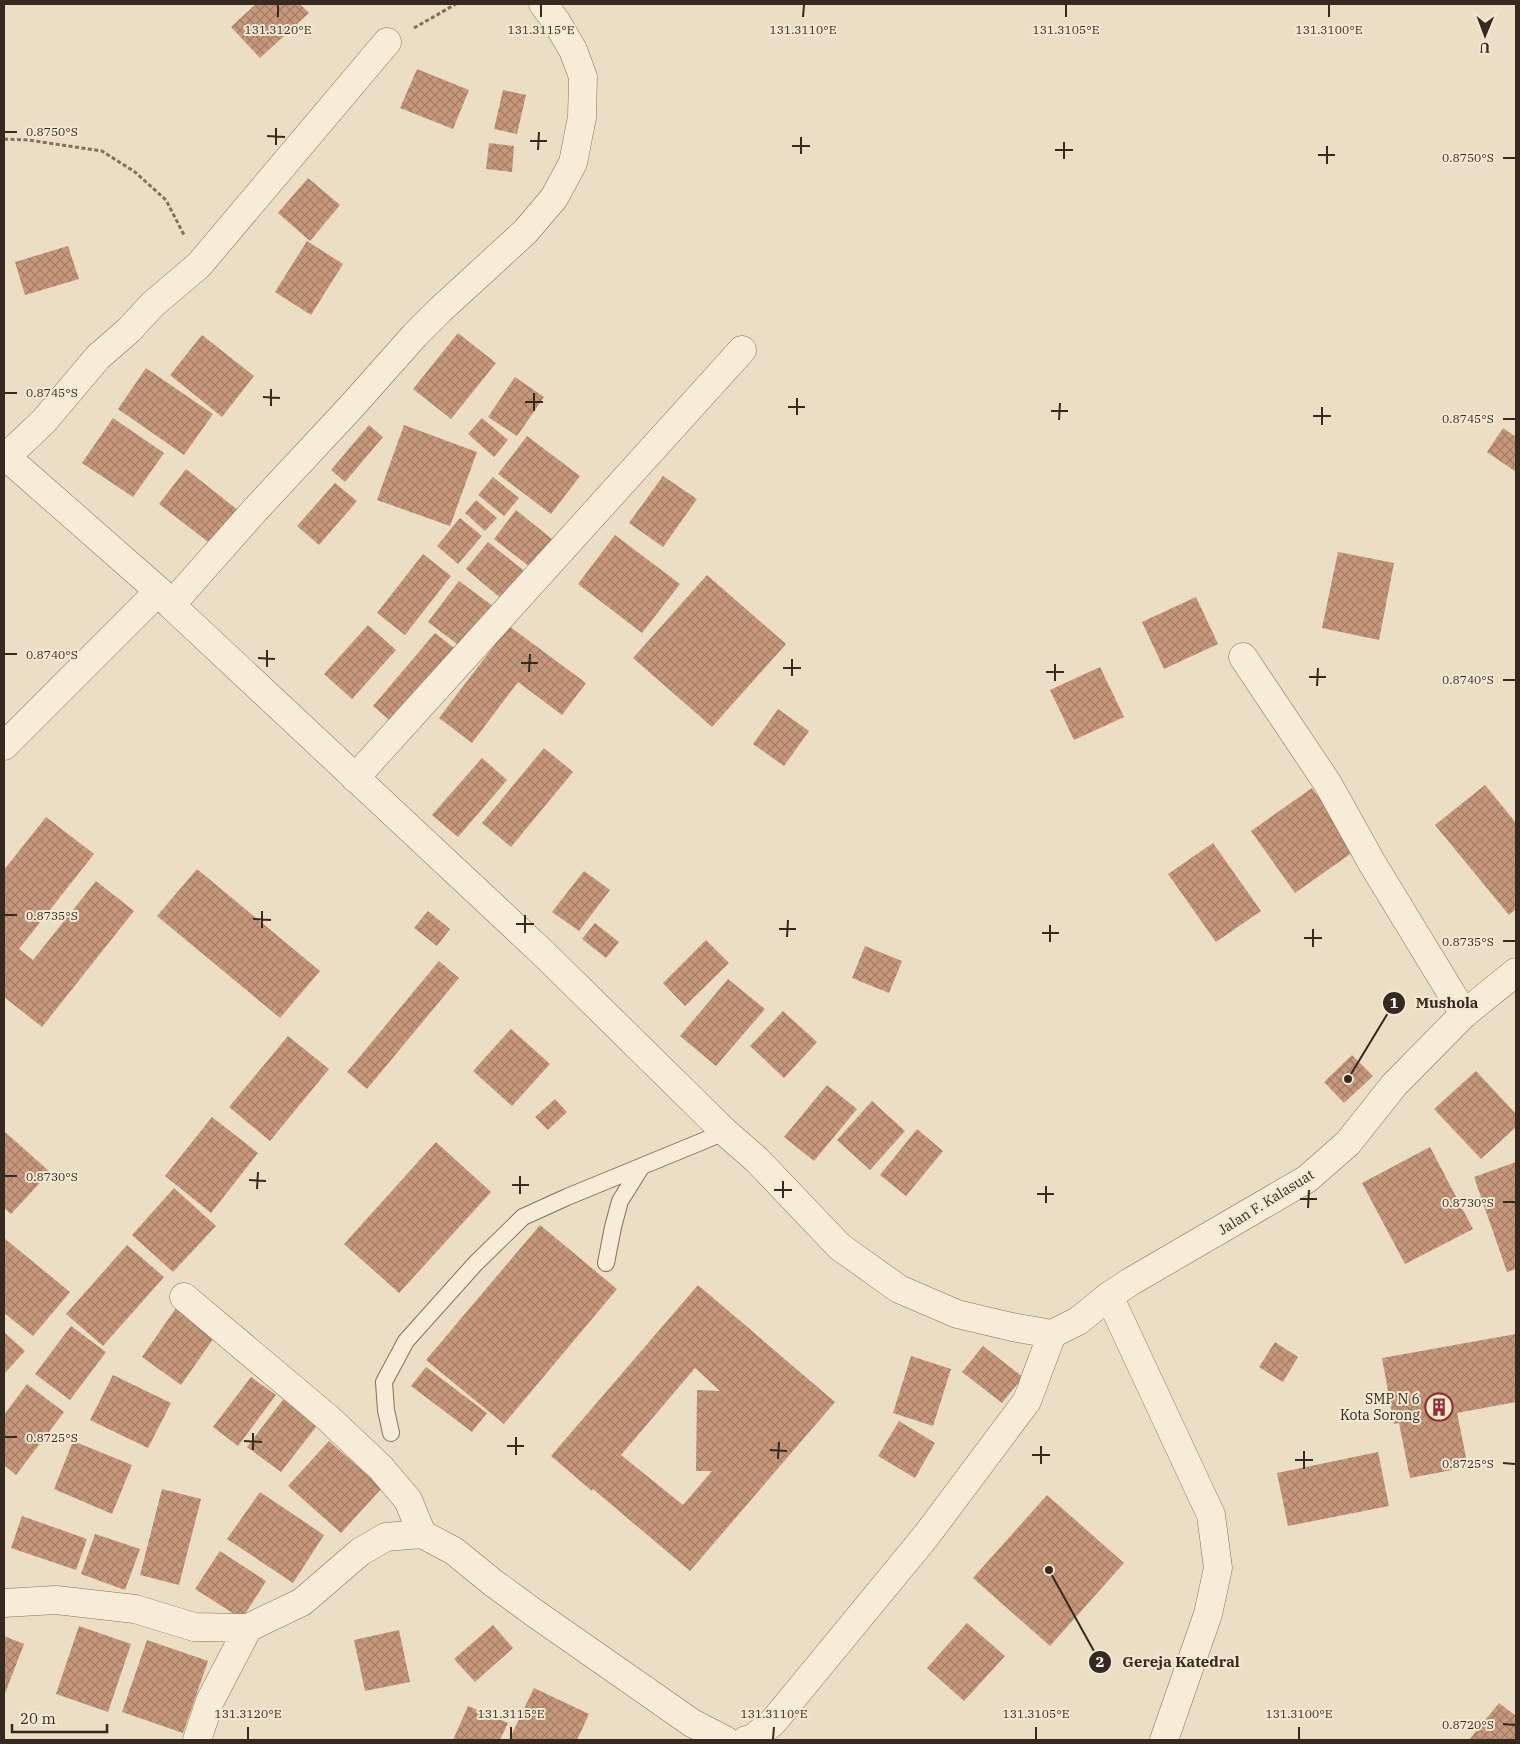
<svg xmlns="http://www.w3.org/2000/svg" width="1520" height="1744" viewBox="0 0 1520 1744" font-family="'IBM Plex Serif',serif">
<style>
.building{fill:url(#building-cross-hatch);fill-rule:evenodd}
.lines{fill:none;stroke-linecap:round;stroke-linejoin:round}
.service-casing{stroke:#85705c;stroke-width:18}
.minor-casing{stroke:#85705c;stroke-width:29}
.tertiary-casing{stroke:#85705c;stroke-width:29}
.path{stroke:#85705c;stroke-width:3;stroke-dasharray:4 2.5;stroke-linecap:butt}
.service{stroke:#f7ecd7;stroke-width:16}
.minor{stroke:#f7ecd7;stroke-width:28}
.tertiary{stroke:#f7ecd7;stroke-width:28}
.ticks{fill:none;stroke:#36291f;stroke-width:2}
.labels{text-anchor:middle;stroke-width:4;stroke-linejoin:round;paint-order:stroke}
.street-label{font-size:14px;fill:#36291f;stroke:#f3e9d3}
.poi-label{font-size:14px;fill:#36291f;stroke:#f3e9d3;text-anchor:end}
.ticks-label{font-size:12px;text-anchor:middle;fill:#36291f;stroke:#f3e9d3;stroke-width:4;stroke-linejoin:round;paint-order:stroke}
.leader{fill:none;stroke:#36291f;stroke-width:2}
.callout-dot{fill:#36291f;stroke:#f3e9d3;stroke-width:2}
.mark-label{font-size:15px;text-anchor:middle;font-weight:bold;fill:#fff}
.callout-label{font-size:15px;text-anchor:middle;font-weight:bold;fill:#36291f;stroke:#f3e9d3;stroke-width:4;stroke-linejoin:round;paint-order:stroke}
</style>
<defs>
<pattern id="building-cross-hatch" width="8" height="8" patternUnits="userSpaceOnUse" patternTransform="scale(1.25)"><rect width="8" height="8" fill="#c7987c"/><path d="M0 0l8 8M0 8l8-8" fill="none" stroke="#a27c65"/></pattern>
</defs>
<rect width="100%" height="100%" fill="#ebdec4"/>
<path class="building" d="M256 4H300L309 13 260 58 231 27Z
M417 69 469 90 453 129 400 108Z
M503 90 526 95 517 134 494 129Z
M489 143 514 146 512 172 486 169Z
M308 178 340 205 310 241 278 213Z
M307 241 343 264 311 315 275 292Z
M68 246 79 279 25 295 15 262Z
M458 333 496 363 451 419 413 389Z
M202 335 254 376 222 417 170 375Z
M146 368 213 414 184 455 118 409Z
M515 377 544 397 517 436 488 417Z
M113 418 164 453 133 497 82 463Z
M482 418 508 440 494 457 468 434Z
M369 425 383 437 345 482 331 470Z
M404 425 477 452 450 526 377 500Z
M1503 428 1516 437V472L1487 452Z
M527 436 580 476 551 514 498 474Z
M186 469 239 511 212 545 159 504Z
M663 476 697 499 663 547 629 523Z
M493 477 519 498 504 516 478 495Z
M335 483 357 501 319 545 297 526Z
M476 500 497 518 485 531 465 513Z
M516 510 552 539 530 567 494 539Z
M460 518 482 536 458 564 437 546Z
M615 535 680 584 642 633 578 584Z
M488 542 527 573 504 601 466 569Z
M1338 552 1394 563 1379 640 1322 628Z
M423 554 451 576 405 635 377 613Z
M707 575 786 644 712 727 633 658Z
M459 581 493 606 461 647 428 622Z
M1196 597 1218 644 1164 669 1142 622Z
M368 625 396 650 352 699 324 674Z
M509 626 586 683 562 715 518 682 472 743 439 718Z
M435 633 458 651 395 725 373 706Z
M1100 667 1124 717 1074 740 1050 690Z
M778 709 809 731 784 766 753 744Z
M544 748 573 772 511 847 482 823Z
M482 758 507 780 458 837 432 815Z
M1485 785 1516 823V909L1509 915 1435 825Z
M1312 788 1356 850 1295 893 1251 831Z
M46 817 94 854 19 949 33 960 96 881 134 911 42 1027 4 997V870Z
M1213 843 1261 911 1216 942 1168 874Z
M197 869 320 971 280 1018 157 916Z
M584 871 610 890 579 931 552 912Z
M428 911 450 929 437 946 414 928Z
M595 923 619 942 606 958 582 939Z
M706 940 729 963 685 1006 663 983Z
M865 946 902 961 889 993 852 978Z
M439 961 459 978 367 1089 347 1072Z
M728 979 765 1009 716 1066 680 1036Z
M783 1011 817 1042 784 1078 750 1046Z
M511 1029 550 1064 512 1106 473 1071Z
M288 1036 329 1069 270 1141 229 1107Z
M1352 1055 1373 1076 1344 1103 1324 1082Z
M1476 1071 1516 1114V1127L1481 1159 1434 1109Z
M827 1085 857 1109 814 1161 784 1137Z
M555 1099 567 1112 548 1130 535 1117Z
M872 1101 905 1131 870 1170 837 1140Z
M212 1117 258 1153 211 1213 165 1176Z
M917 1129 943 1151 906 1196 880 1175Z
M4 1131 50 1172 11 1214 4 1208Z
M436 1142 491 1192 399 1293 344 1244Z
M1430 1147 1473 1229 1405 1264 1362 1183Z
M1516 1162V1269L1507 1272 1474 1177Z
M174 1188 216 1226 173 1272 132 1235Z
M540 1225 617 1289 504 1424 426 1360Z
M4 1238 70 1292 33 1336 4 1313Z
M127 1245 164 1277 103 1346 66 1314Z
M698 1285 835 1402 690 1571 593 1489 592 1491 551 1456ZM695 1368 720 1391 697 1390 696 1471H712L683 1505 621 1455Z
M176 1308 216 1335 181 1385 142 1357Z
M71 1326 106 1352 70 1400 35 1374Z
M4 1332 25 1351 4 1374Z
M1516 1334V1402L1457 1413 1468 1467 1410 1478 1399 1423 1394 1424 1382 1358Z
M1275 1342 1298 1357 1283 1382 1259 1367Z
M983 1346 1023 1377 1002 1403 962 1372Z
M911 1356 951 1369 933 1426 893 1413Z
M426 1367 487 1413 472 1432 411 1386Z
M113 1375 171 1403 148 1448 90 1420Z
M251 1377 276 1395 238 1446 213 1427Z
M27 1384 64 1412 16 1475 4 1465V1415Z
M285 1397 319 1423 281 1472 247 1447Z
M899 1421 935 1443 915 1478 878 1456Z
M73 1441 132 1465 112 1514 54 1489Z
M329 1441 382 1488 341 1533 288 1486Z
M1378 1452 1389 1506 1288 1526 1277 1473Z
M162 1489 201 1499 179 1585 140 1575Z
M260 1492 324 1535 293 1583 227 1539Z
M1047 1495 1124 1563 1050 1646 973 1578Z
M22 1516 87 1539 76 1570 11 1548Z
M95 1534 140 1549 125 1590 81 1574Z
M220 1551 266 1581 242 1619 195 1589Z
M967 1623 1005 1656 964 1701 927 1668Z
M493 1625 513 1648 475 1682 454 1659Z
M79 1626 131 1644 108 1712 56 1694Z
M399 1630 410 1682 365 1691 354 1640Z
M4 1636 24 1644 4 1696Z
M147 1640 208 1661 183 1733 122 1712Z
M534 1688 589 1714 577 1740H509Z
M1499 1703 1516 1716V1740H1469Z
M468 1706 508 1723 500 1740H453Z"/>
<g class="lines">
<g class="service-casing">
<path id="service" d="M606 1263 613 1227 620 1201 642 1166
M391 1433 386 1410 384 1382 406 1341 475 1264 523 1217 567 1197 725 1132"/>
</g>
<g class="minor-casing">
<path id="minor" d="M6 457 44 421 98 357 129 330 153 304 199 265 387 42
M171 605 255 510 351 407 415 335 440 310 525 232 554 198 573 163 582 117 583 77 573 50 556 21 543 4
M1243 657 1328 784 1372 863 1464 1014
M4 746 159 591
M355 778 742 350
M1109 1296 1211 1515 1218 1568 1208 1614 1164 1740
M184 1297 328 1418 381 1468 408 1500 422 1534
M4 1603 56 1600 135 1609 194 1627 248 1628 302 1602 360 1552 386 1537 422 1534 454 1551 492 1582 533 1612 692 1723 725 1740
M197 1740 210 1701 248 1628
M746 1740 752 1739 773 1722 926 1536 1027 1401 1052 1334"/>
</g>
<g class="tertiary-casing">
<path id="tertiary" d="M4 455 159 591 171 605 544 954 725 1132 757 1160 840 1247 899 1289 957 1314 1012 1327 1052 1334 1078 1321 1109 1296 1130 1282 1307 1179 1348 1143 1394 1085 1464 1014 1516 972"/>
</g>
<path class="path" d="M414 28 456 4
M4 139 28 140 102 151 135 172 166 200 184 235"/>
<use href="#service" class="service"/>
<use href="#minor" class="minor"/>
<use href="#tertiary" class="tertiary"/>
</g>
<path class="ticks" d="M278 17V5M541 17V5M803 17 804 5M1066 17V5M1329 17V5M5 132H17M267 136 285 137M530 141H547M276 145V128M792 146H810M538 150 539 132M1055 150H1073M801 154V137M1318 155H1335M1503 158H1515M1064 159V142M1327 164V146M5 393H17M263 397 280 398M525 402H543M271 406V389M788 407H805M534 411V393M1051 411H1068M797 415V398M1313 416H1331M1503 419H1515M1059 420 1060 403M1322 425V407M5 654H17M258 658 275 659M521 663H538M267 667V650M783 668H801M529 672 530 654M1046 672H1064M792 676V659M1309 677H1326M1503 680H1515M1055 681V664M1317 686 1318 668M5 915H17M253 919 271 920M516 924H534M262 928V911M779 929H796M525 933V915M1042 933H1059M787 937 788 920M1304 938H1322M1503 941H1515M1050 942V925M1313 947V929M5 1176H17M249 1180 266 1181M512 1185H529M257 1189 258 1172M774 1190H792M520 1194V1176M1037 1194H1054M783 1198V1181M1300 1199H1317M1503 1202H1515M1046 1203V1186M1308 1208 1309 1190M5 1437H17M244 1441 262 1442M507 1446H524M253 1450V1433M770 1450 787 1451M516 1455V1437M1032 1455H1050M778 1459 779 1442M1295 1460H1313M1503 1463 1515 1464M1041 1464V1446M1304 1469V1451M1503 1724 1515 1725M248 1739V1727M511 1739V1727M773 1739 774 1727M1036 1739V1727M1299 1739V1727"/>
<defs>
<g id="building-ring" transform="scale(1.4375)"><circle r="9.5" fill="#f3e9d3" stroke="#902f34" stroke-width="1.5"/><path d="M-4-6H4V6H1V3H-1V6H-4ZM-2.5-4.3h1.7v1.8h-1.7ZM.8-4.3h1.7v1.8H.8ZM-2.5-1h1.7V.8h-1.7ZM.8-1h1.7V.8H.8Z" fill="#902f34"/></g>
</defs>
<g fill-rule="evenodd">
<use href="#building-ring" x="1439" y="1407"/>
</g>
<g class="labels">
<g class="street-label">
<text transform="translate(1266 1202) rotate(-32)" y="5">Jalan F. Kalasuat</text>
</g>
<g class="poi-label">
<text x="1420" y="1404">SMP N 6<tspan x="1420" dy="16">Kota Sorong</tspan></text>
</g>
</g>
<g class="ticks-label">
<text x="278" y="34">131.3120°E</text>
<text x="541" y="34">131.3115°E</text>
<text x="803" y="34">131.3110°E</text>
<text x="1066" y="34">131.3105°E</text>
<text x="1329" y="34">131.3100°E</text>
<text x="52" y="136">0.8750°S</text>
<text x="1468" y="162">0.8750°S</text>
<text x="52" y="397">0.8745°S</text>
<text x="1468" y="423">0.8745°S</text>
<text x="52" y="659">0.8740°S</text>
<text x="1468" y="684">0.8740°S</text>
<text x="52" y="920">0.8735°S</text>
<text x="1468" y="946">0.8735°S</text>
<text x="52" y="1181">0.8730°S</text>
<text x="1468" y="1207">0.8730°S</text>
<text x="52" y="1442">0.8725°S</text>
<text x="1468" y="1468">0.8725°S</text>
<text x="248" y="1718">131.3120°E</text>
<text x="511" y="1718">131.3115°E</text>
<text x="774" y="1718">131.3110°E</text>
<text x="1036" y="1718">131.3105°E</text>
<text x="1299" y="1718">131.3100°E</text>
<text x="1468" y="1729">0.8720°S</text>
</g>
<path class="leader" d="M1348 1079L1394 1003M1049 1570L1100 1662"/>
<g class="callout-dot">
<circle cx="1348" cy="1079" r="5"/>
<circle cx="1049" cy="1570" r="5"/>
<circle cx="1394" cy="1003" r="12"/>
<circle cx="1100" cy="1662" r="12"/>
</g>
<g class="mark-label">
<text x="1394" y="1008">1</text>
<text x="1100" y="1667">2</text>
</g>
<g class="callout-label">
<text x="1447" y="1008">Mushola</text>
<text x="1181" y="1667">Gereja Katedral</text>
</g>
<rect width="1520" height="1744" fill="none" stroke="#36291f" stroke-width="10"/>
<g transform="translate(1485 35) rotate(181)" stroke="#f3e9d3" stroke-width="4" paint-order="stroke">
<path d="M0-4L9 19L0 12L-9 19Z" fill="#36291f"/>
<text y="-8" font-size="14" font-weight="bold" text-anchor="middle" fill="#36291f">U</text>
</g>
<path d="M12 1724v8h95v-8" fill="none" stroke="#36291f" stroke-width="2.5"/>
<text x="20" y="1724" font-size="15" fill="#36291f" stroke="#f3e9d3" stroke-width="4" paint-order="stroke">20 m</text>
</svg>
